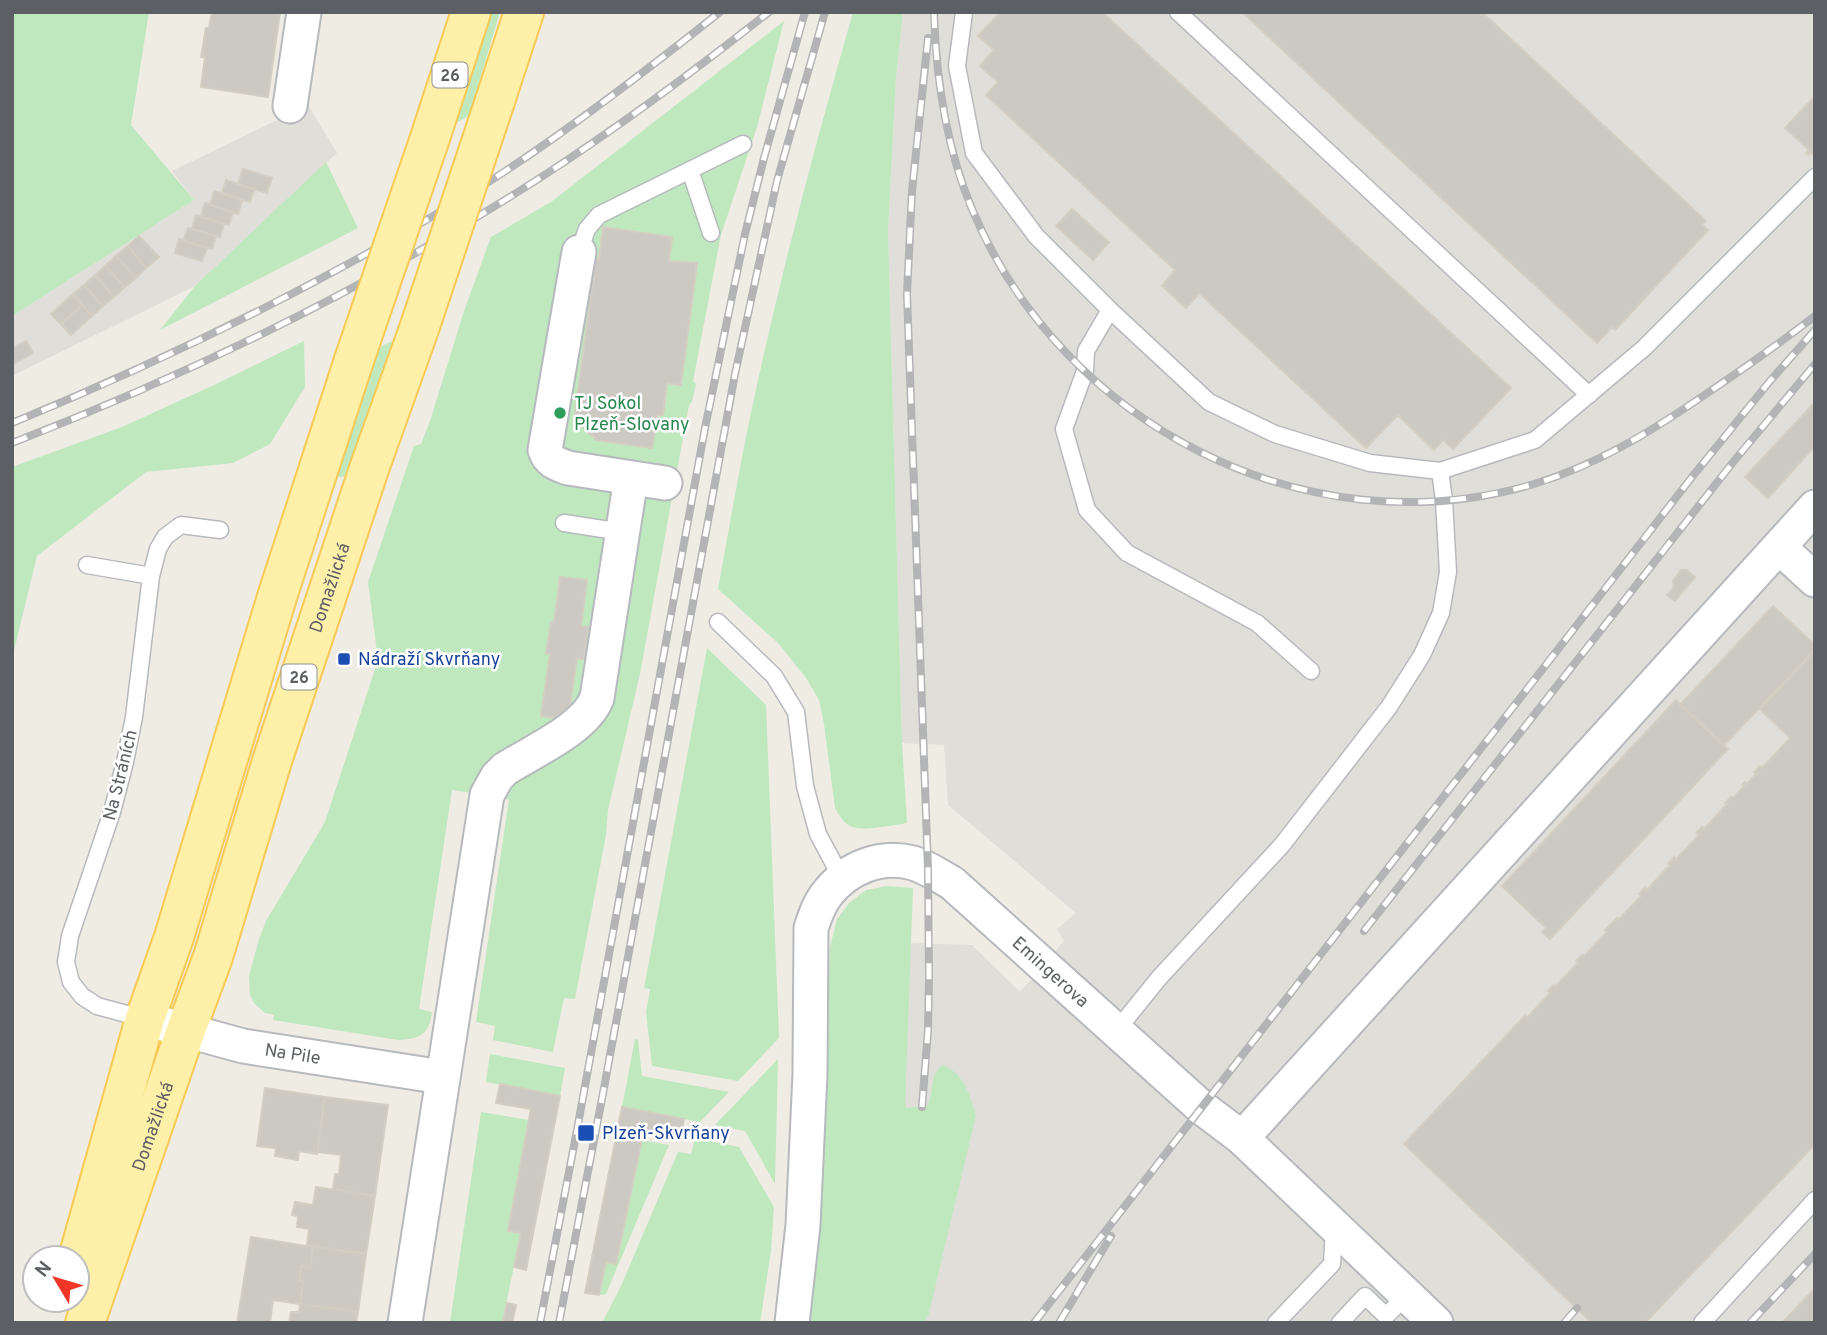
<svg xmlns="http://www.w3.org/2000/svg" width="1827" height="1335" viewBox="0 0 1827 1335" font-family="Overpass,sans-serif">
<style>
.industrial{fill:#e0ded8}
.green{fill:#bfe8bf}
.building{fill:#ccc9c3;stroke:#d4cec2;stroke-width:2}
.lines{fill:none;stroke-linecap:round;stroke-linejoin:round}
.lane-casing{stroke:#b6babe;stroke-width:19}
.street-casing{stroke:#b6babe;stroke-width:37}
.primary-casing{stroke:#f8c954;stroke-width:42}
.lane{stroke:#fff;stroke-width:16}
.street{stroke:#fff;stroke-width:33}
.primary{stroke:#fff0a9;stroke-width:38}
.rail-casing{stroke:#b3b4b5;stroke-width:8}
.rail{stroke:#fff;stroke-width:5;stroke-dasharray:16;stroke-linecap:butt}
.primary-bridge-casing{stroke:#f8c954;stroke-width:42;stroke-linecap:butt}
.primary-bridge{stroke:#fff0a9;stroke-width:38}
.leisure-dot{fill:#2e9e5b;stroke:#fff;stroke-width:2.5}
.transit-dot{fill:#1a4fb4;stroke:#fff;stroke-width:2.5}
.labels{text-anchor:middle;stroke-width:5;stroke-linejoin:round;paint-order:stroke}
.shield{fill:#fff;stroke:#8d9093;stroke-width:2}
.shield-label{font-size:16px;font-weight:bold;fill:#5c6065}
.leisure-label{font-size:18px;fill:#27864d;stroke:#fff;text-anchor:start}
.street-label{font-size:18px;fill:#5c6065;stroke:#fff}
.transit-label{font-size:18px;fill:#164399;stroke:#fff;text-anchor:start}
</style>
<rect width="100%" height="100%" fill="#efece4"/>
<path class="industrial" d="M903 12H1815V1323H873L909 986 911 943 972 945 1020 992 1064 941 1057 929 1076 913 948 805 944 745 902 743 888 231 896 78Z
M308 105 337 153 195 286 12 376V316L194 200 172 171Z"/>
<path class="green" d="M12 12H149L131 125 194 200 12 316Z
M490 12H500L469 116 452 125Z
M853 12H903L896 78 888 231 902 743 907 823C894 825 861 832 850 826 843 822 839 815 835 808L824 724 819 700 806 678 779 644 718 589C727 539 736 488 746 437 775 294 813 153 853 12Z
M784 21 757 127 721 235 693 381 696 384 692 402 689 405 640 674 608 810 606 835 575 999 564 998 553 1052 493 1040 495 1026 476 1022 509 799 452 790 419 1009 432 1012C429 1035 420 1039 398 1040L273 1020 274 1015 265 1013 254 1003 250 995 249 976 259 939 266 921 325 822 378 660 368 582 414 446 421 444 430 421 464 311 491 237 551 202Z
M326 162 358 228 160 330 195 286Z
M394 340 350 476 335 477 376 349Z
M304 341 305 387 270 444 233 463 146 472 37 556 12 659V467L122 427 214 385Z
M707 648 766 705 779 1038 738 1081 652 1066 646 1012 650 989 644 988Z
M887 886 913 888 905 1108 927 1106C935 1093 928 1075 943 1065 965 1075 969 1093 976 1115L929 1313 925 1323H809L821 1207 830 947 837 919 849 903 866 890Z
M635 1039 638 1040 642 1076 729 1092 700 1122 622 1107Z
M490 1054 565 1068 560 1096 486 1082Z
M778 1059V1060L775 1184 745 1131 715 1125Z
M481 1112 529 1120 508 1230 521 1233 502 1323H450Z
M695 1138 739 1147 774 1207 771 1251 760 1323H602L621 1286 678 1152 691 1154Z
M641 1140 669 1145 606 1294 599 1295 606 1262 616 1264Z"/>
<path class="building" d="M212 12H280L268 97 201 87 205 57H201L206 28H209Z
M1001 12H1102L1511 388 1453 449 1443 440 1434 450 1398 415 1366 448 1199 293 1186 308 1162 286 1175 270 986 95 998 82 980 66 994 50 978 36Z
M1242 12H1482L1706 221 1702 225 1708 230 1615 330 1612 327 1597 343Z
M1815 96V156L1811 152 1808 155 1806 153 1809 150 1785 128Z
M243 169 272 178 267 193 238 184Z
M226 180 254 190 250 202 222 193Z
M214 191 242 200 238 214 210 205Z
M205 203 233 212 229 225 201 217Z
M1072 209 1109 242 1093 260 1056 226Z
M196 215 224 224 220 237 192 229Z
M603 227 672 237 669 261 697 263 681 385 667 383 663 415H657L652 448 595 440V437L589 434 584 428V422L574 421 596 259H599Z
M188 228 216 236 212 249 183 241Z
M139 236 159 257 146 268 128 246Z
M179 239 207 248 202 261 175 253Z
M128 246 146 268 136 278 116 256Z
M116 256 136 278 125 287 105 266Z
M105 266 125 287 114 297 95 275Z
M95 275 114 297 103 306 84 285Z
M84 285 103 306 92 316 73 294Z
M73 294 82 305 61 324 51 314Z
M82 305 92 316 71 335 61 324Z
M26 341 33 353 12 365V348Z
M1815 402V446L1768 498 1745 477Z
M1681 570H1687L1695 577 1675 601 1667 595 1674 587 1673 581Z
M560 577 587 580 581 626 588 627 584 659 577 658 568 719 541 716 550 654H546L551 622 554 623Z
M1773 606 1815 645V650L1724 745 1680 705Z
M1815 650V1144L1645 1323H1592L1404 1144 1519 1022 1525 1016 1527 1018 1550 993 1548 991 1554 985 1555 987 1578 963 1576 961 1582 955 1584 956 1607 932 1605 930 1617 918 1618 920 1641 896 1639 894 1645 888 1647 890 1670 865 1668 864 1674 857 1676 859 1699 835 1696 833 1702 827 1704 829 1727 804 1725 803 1731 797 1733 798 1744 786 1742 785 1745 782 1747 784 1756 774 1754 772 1760 766 1762 768 1790 738 1760 709Z
M1676 700 1728 749 1550 939 1542 932 1546 928 1502 886Z
M500 1084 560 1096 526 1270 514 1267 521 1233 508 1231 531 1109 496 1103Z
M265 1088 325 1097 317 1154 299 1151 298 1160 275 1156 276 1148 257 1146Z
M325 1097 388 1105 375 1196 333 1189 335 1174 339 1175 341 1155 317 1152Z
M622 1107 684 1119 681 1136 644 1129 616 1264 606 1262 599 1295 585 1293Z
M316 1187 375 1196 366 1254 307 1245 309 1229 297 1227 298 1216 292 1215 295 1202 313 1205Z
M251 1237 313 1247 310 1268 301 1266 299 1281H303L300 1304 273 1300 270 1323H237Z
M313 1247 366 1254 358 1312 300 1304 303 1281H299L301 1266 310 1268Z
M1815 1288V1323H1782Z
M507 1303 516 1305 512 1323H503Z
M300 1304 358 1312 356 1323H289L291 1312H299Z"/>
<g class="lines">
<g class="lane-casing">
<path id="lane" d="M964 12 957 66 974 153 1036 236 1110 310 1209 402 1275 434 1370 463 1440 471 1535 440 1644 348 1815 177
M1178 12 1589 395
M690 170 711 233
M579 252 587 229 599 215 743 144
M1110 310 1086 351 1085 371 1064 429 1087 510 1127 553 1257 623 1311 671
M564 523 622 532
M87 565 151 576
M718 622 774 676 796 712 805 786 818 834 842 879
M145 1019 97 1006 82 996 71 982 66 962 70 936 112 812 125 762 134 717 151 576 158 549 165 537 181 525 220 530
M1117 1030 1159 978 1282 845 1389 707 1422 655 1441 613 1448 572 1444 500 1440 471
M1276 1323 1332 1264 1334 1229
M1340 1323 1365 1296 1386 1316 1407 1295
M1702 1323 1815 1200"/>
</g>
<g class="street-casing">
<g id="street">
<path d="M290 106 304 12"/>
<path d="M579 252 545 450C549 462 557 464 568 468L665 483"/>
<path d="M1779 547 1815 580"/>
<path id="s1" d="M145 1019 243 1046 442 1077"/>
<path d="M1242 1138 1815 507"/>
<path d="M405 1323 487 795 497 777 505 769C533 751 585 729 597 698L631 478"/>
<path id="s2" d="M792 1323 803 1225 810 1074 811 928C815 916 819 904 827 894 847 868 881 854 913 863 927 867 939 876 952 883L1201 1107 1242 1138 1436 1323"/>
</g>
</g>
<g class="primary-casing">
<g id="primary">
<path d="M495 101 524 12"/>
<path d="M430 138 471 12"/>
<path d="M77 1262 145 1019 174 937 277 597 354 360"/>
<path id="s3" d="M85 1323 186 1030 213 957 272 761 369 469 420 326"/>
</g>
</g>
<use href="#lane" class="lane"/>
<use href="#street" class="street"/>
<use href="#primary" class="primary"/>
<g class="rail-casing">
<path id="rail" d="M934 12C936 78 946 147 972 209 1062 425 1307 551 1534 484 1597 465 1652 431 1706 394 1743 369 1780 343 1815 316
M12 423C122 378 229 328 333 272 393 240 451 207 507 170 581 121 651 67 720 12
M12 443C198 371 379 282 546 174 623 124 697 69 769 12
M1364 931 1734 461 1815 364
M922 1107 928 1030 929 977 928 869 907 294 912 191 928 38
M540 1323 577 1130 705 428 745 234 764 158 805 12
M559 1323 604 1088 735 374 777 181 825 12
M1034 1323 1692 477 1770 381 1815 330
M1059 1323 1111 1236
M1564 1323 1577 1308
M1750 1323 1815 1254"/>
</g>
<use href="#rail" class="rail"/>
<g class="primary-bridge-casing">
<path id="primary-bridge" d="M420 326 495 101
M354 360 430 138"/>
</g>
<use href="#primary-bridge" class="primary-bridge"/>
</g>
<circle class="leisure-dot" cx="560" cy="413" r="7"/>
<g class="transit-dot">
<rect x="337" y="652" width="14" height="14" rx="3.5"/>
<rect x="577" y="1124" width="18" height="18" rx="3.5"/>
</g>
<g class="labels">
<g class="shield">
<rect x="432.5" y="62.5" width="35" height="25" rx="5"/>
<rect x="281.5" y="664.5" width="35" height="25" rx="5"/>
</g>
<g class="shield-label">
<text x="450" y="81">26</text>
<text x="299" y="683">26</text>
</g>
<g class="leisure-label">
<text x="574" y="409">TJ Sokol<tspan x="574" dy="21">Plzeň-Slovany</tspan></text>
</g>
<g class="street-label">
<text dy="6" stroke="none"><textPath href="#s3" startOffset="775">Domažlická</textPath></text>
<text transform="translate(120 775) rotate(-76)" y="6">Na Stráních</text>
<text dy="6" stroke="none"><textPath href="#s2" startOffset="707">Emingerova</textPath></text>
<text dy="6" stroke="none"><textPath href="#s1" startOffset="152">Na Pile</textPath></text>
<text dy="6" stroke="none"><textPath href="#s3" startOffset="208">Domažlická</textPath></text>
</g>
<g class="transit-label">
<text x="358" y="665">Nádraží Skvrňany</text>
<text x="602" y="1139">Plzeň-Skvrňany</text>
</g>
</g>
<rect width="1827" height="1335" fill="none" stroke="#5c6065" stroke-width="28"/>
<g transform="translate(56 1279) rotate(308)"><circle r="33" fill="#ffffff" stroke="#bebfc1" stroke-width="2"/>
<path d="M0-5L12 26L0 18L-12 26Z" fill="#f13627"/>
<text y="-10" font-size="19" font-weight="bold" text-anchor="middle" fill="#5c6065">N</text>
</g>
</svg>
